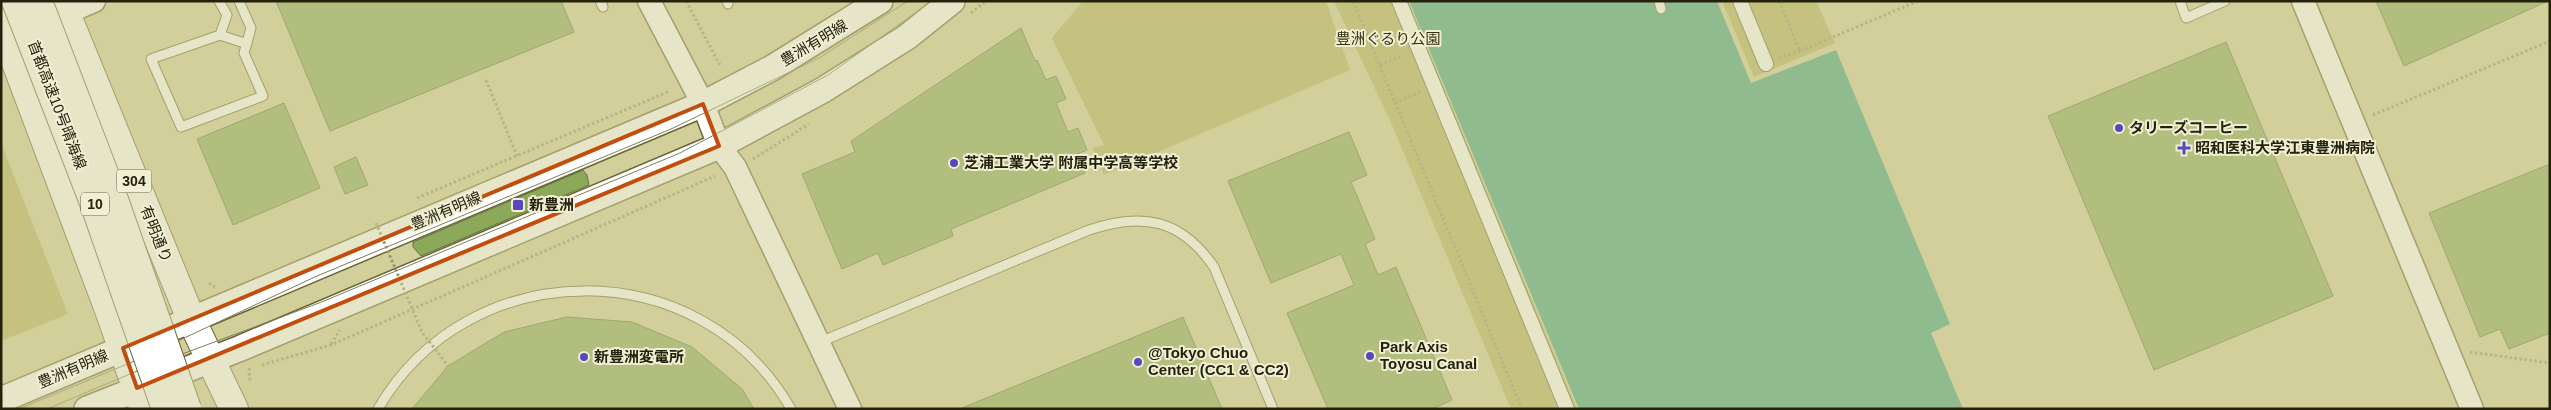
<svg xmlns="http://www.w3.org/2000/svg" width="2551" height="410" viewBox="0 0 2551 410" font-family="Arial,'Noto Sans JP',sans-serif">
<style>
.green{fill:#b6b05d}
.water{fill:#3fa37e}
.building{fill:#8ca859;stroke:#637446}
.lines{fill:none;stroke-linecap:round;stroke-linejoin:round}
.service-casing{stroke:#696633;stroke-width:11}
.pedestrian-casing{stroke:#696633;stroke-width:16}
.tertiary-casing{stroke:#696633;stroke-width:25}
.secondary-casing{stroke:#696633;stroke-width:28}
.primary-casing{stroke:#696633;stroke-width:30}
.path{stroke:#99966c;stroke-width:3;stroke-dasharray:2.5 2.5;stroke-linecap:butt}
.service{stroke:#fff;stroke-width:9}
.pedestrian{stroke:#fff;stroke-width:14}
.tertiary{stroke:#fff;stroke-width:22}
.secondary{stroke:#fff;stroke-width:25}
.primary{stroke:#fff;stroke-width:28}
.tram{stroke:#807e58;stroke-width:1}
.motorway-bridge-casing{stroke:#696633;stroke-width:30;stroke-linecap:butt}
.path-bridge{stroke:#99966c;stroke-width:3;stroke-dasharray:2.5 2.5;stroke-linecap:butt}
.motorway-bridge{stroke:#fff;stroke-width:28}
.marked{fill:none;stroke:#c14e0c;stroke-width:4;stroke-linejoin:round}
.poi-dot{fill:#5b46be;stroke:#f0efd4;stroke-width:2}
.labels{text-anchor:middle;stroke-width:4;stroke-linejoin:round;paint-order:stroke}
.shield{fill:#f0efd4;stroke:#616049;stroke-width:1}
.shield-label{font-size:14px;font-weight:bold;fill:#24220d}
.park-label{font-size:15px;fill:#35320c;stroke:#f0efd4}
.street-label{font-size:15px;fill:#24220d;stroke:#f0efd4}
.poi-label{font-size:15px;font-weight:bold;fill:#24220d;stroke:#f0efd4;text-anchor:start}
</style>
<rect width="100%" height="100%" fill="#d2cf9a"/>
<path class="green" d="M1083 1H1326L1350 70 1104 175 1093 148 1104 145 1052 38Z
M1334 1H1408L1577 409H1511L1392 125Z
M1722 1H1816L1835 43 1754 77Z
M1 143 68 314 1 341Z"/>
<path class="water" d="M1409 1H1717L1751 83 1836 50 1950 324 1931 333 1963 409H1579Z"/>
<path class="building" d="M276 1H561L574 32 330 131Z
M2376 1H2548L2404 66Z
M1021 28 1035 61 1037 60 1046 80 1056 76 1066 99 1056 103 1068 132 1078 128 1087 150 1077 154 1085 173 951 229 953 236 883 265 878 253 842 269 802 174 855 152 851 141Z
M2226 42 2333 296 2154 370 2048 116Z
M284 103 320 188 233 225 197 139Z
M1349 132 1367 175 1351 182 1375 239 1365 244 1378 275 1396 267 1452 400 1432 409H1328L1287 313 1354 285 1341 254 1271 283 1228 181Z
M356 157 368 185 345 194 334 167Z
M2550 164V333L2509 349 2500 329 2480 337 2429 213Z
M583 170 587 175 589 185 421 256 413 247V242Z
M567 317 632 322 692 347 742 389 754 409H412L448 366 504 332Z
M1183 317 1222 409H962V408Z"/>
<g class="lines">
<g class="service-casing">
<path id="service" d="M219 1 227 15 220 35
M239 1 251 28 244 53 263 96 181 127 151 59 220 35 247 44
M600 1 603 7
M727 1 728 4
M1659 1 1661 9
M2180 1 2186 18 2225 1
M820 342 1089 230C1143 212 1181 219 1214 267L1273 409
M378 409C469 252 701 251 791 409"/>
</g>
<g class="pedestrian-casing">
<path id="pedestrian" d="M1399 1 1567 409
M1740 1 1766 64"/>
</g>
<g class="tertiary-casing">
<path id="tertiary" d="M649 1 703 104 719 146 735 167 850 409
M2303 1 2472 409
M66 13 94 1"/>
</g>
<g class="secondary-casing">
<path id="secondary" d="M1 400 703 104 772 68 880 1
M87 409 241 348 719 146 823 90 907 37 952 1"/>
</g>
<g class="primary-casing">
<path id="primary" d="M61 1 191 319 234 409
M1 23 109 310 144 409"/>
</g>
<path class="path" d="M686 1 721 67
M1353 1 1522 409
M1779 1 1800 51 1918 1
M971 13 986 1
M1779 58 1800 51
M1380 65 1404 55
M486 80 517 156
M1395 103 1420 92
M2373 115 2550 41
M753 159 809 124
M417 198 670 91
M209 283 215 287
M331 344 340 330
M2470 352 2550 363
M262 365 331 345 715 176
M249 368 250 382"/>
<use href="#service" class="service"/>
<use href="#pedestrian" class="pedestrian"/>
<use href="#tertiary" class="tertiary"/>
<use href="#secondary" class="secondary"/>
<use href="#primary" class="primary"/>
<path class="tram" d="M19 409 137 360 317 276 671 129 819 58 908 1
M47 409 142 369 319 303 680 153 828 75 932 1"/>
<g class="motorway-bridge-casing">
<path id="motorway-bridge" d="M16 1 93 200 166 409
M38 1 112 194 187 409"/>
</g>
<path class="path-bridge" d="M376 223 422 332 448 366"/>
<use href="#motorway-bridge" class="motorway-bridge"/>
</g>
<path d="M0 0H2551V410H0ZM703 104 719 146 137 388 123 348Z" fill="#d2cf9a" fill-opacity=".55" fill-rule="evenodd"/>
<path class="marked" d="M703 104 719 146 137 388 123 348Z"/>
<g class="poi-dot">
<circle cx="2119" cy="128" r="5"/>
<path d="M2181.5 140.5h5v5h5v5h-5v5h-5v-5h-5v-5h5z"/>
<circle cx="954" cy="163" r="5"/>
<rect x="512" y="199" width="12" height="12" rx="2.5"/>
<circle cx="1370" cy="356" r="5"/>
<circle cx="584" cy="357" r="5"/>
<circle cx="1138" cy="362" r="5"/>
</g>
<g class="labels">
<g class="shield">
<rect x="116.5" y="169.5" width="35" height="23" rx="4"/>
<rect x="81" y="192.5" width="28" height="23" rx="4"/>
</g>
<g class="shield-label">
<text x="134" y="186">304</text>
<text x="95" y="209">10</text>
</g>
<g class="park-label">
<text x="1388" y="44">豊洲ぐるり公園</text>
</g>
<g class="street-label">
<text transform="translate(814 43) rotate(-31)" y="5">豊洲有明線</text>
<text transform="translate(57 105) rotate(69)" y="5">首都高速10号晴海線</text>
<text transform="translate(446 211) rotate(-23)" y="5">豊洲有明線</text>
<text transform="translate(156 234) rotate(68)" y="5">有明通り</text>
<text transform="translate(73 369) rotate(-23)" y="5">豊洲有明線</text>
</g>
<g class="poi-label">
<text x="2129" y="133">タリーズコーヒー</text>
<text x="2195" y="153">昭和医科大学江東豊洲病院</text>
<text x="964" y="168">芝浦工業大学 附属中学高等学校</text>
<text x="529" y="210">新豊洲</text>
<text x="1380" y="352">Park Axis<tspan x="1380" dy="17">Toyosu Canal</tspan></text>
<text x="1148" y="358">@Tokyo Chuo<tspan x="1148" dy="17">Center (CC1 &amp; CC2)</tspan></text>
<text x="594" y="362">新豊洲変電所</text>
</g>
</g>
<rect width="2551" height="410" fill="none" stroke="#24220d" stroke-width="5"/>
</svg>
